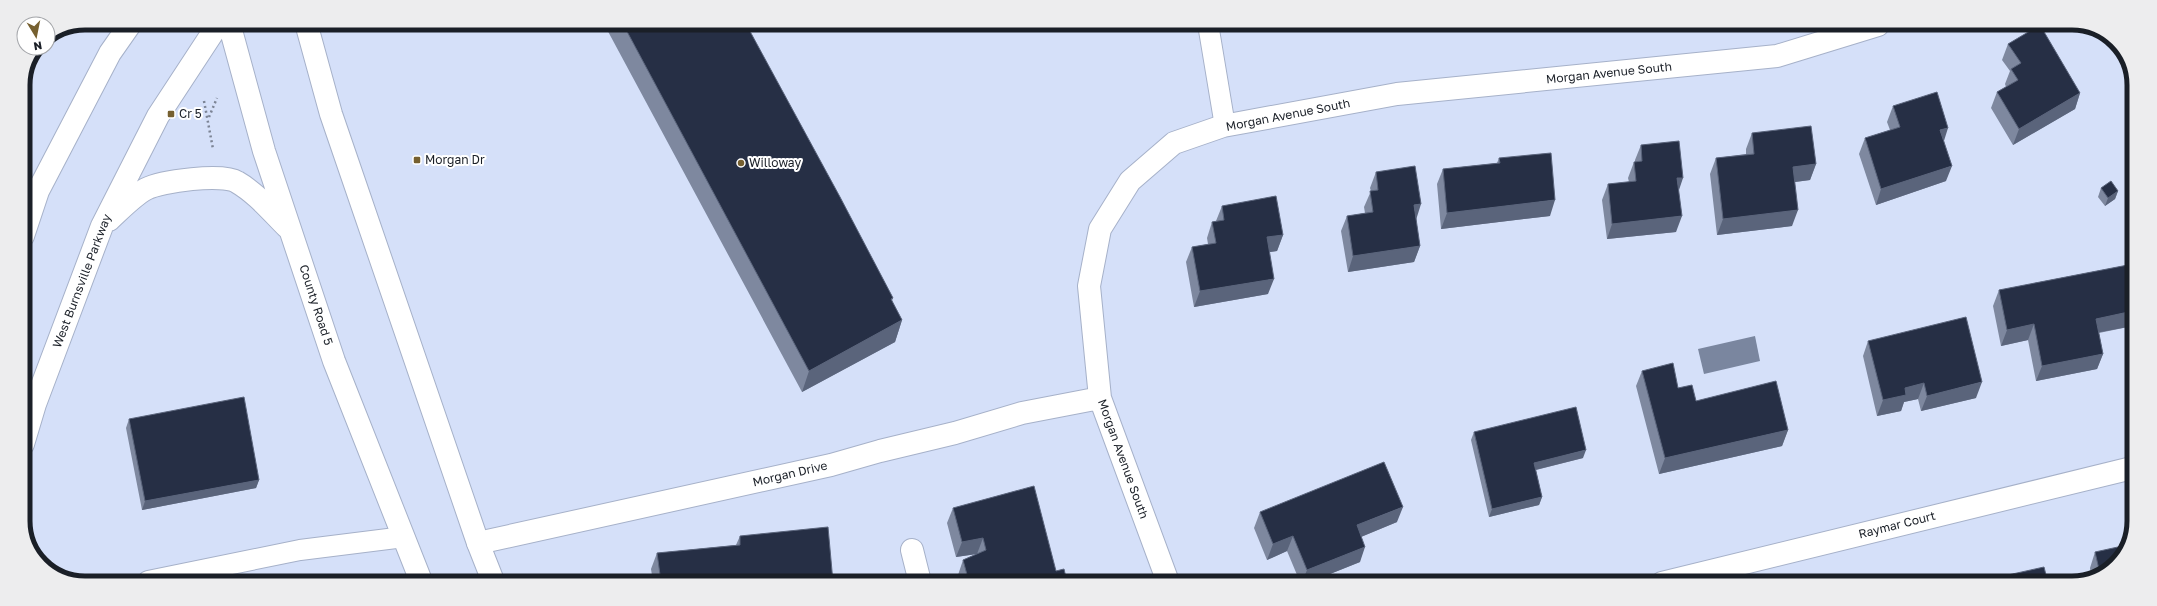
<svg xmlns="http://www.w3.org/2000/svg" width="2157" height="606" viewBox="0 0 2157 606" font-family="'Golos Text',sans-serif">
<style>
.water{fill:#7a869f}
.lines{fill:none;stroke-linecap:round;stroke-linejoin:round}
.lane-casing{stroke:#a6b1c9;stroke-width:22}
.street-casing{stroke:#a6b1c9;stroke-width:24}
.secondary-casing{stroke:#a6b1c9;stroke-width:24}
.path{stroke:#7c8495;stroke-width:2.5;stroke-dasharray:2 3;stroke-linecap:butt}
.lane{stroke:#fff;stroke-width:20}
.street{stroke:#fff;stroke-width:22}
.secondary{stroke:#fff;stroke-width:22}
.wall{fill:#7e889f}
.shaded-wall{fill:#5a647b}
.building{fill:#262f45;stroke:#5a647b}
.poi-dot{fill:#766030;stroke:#fff;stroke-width:1.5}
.labels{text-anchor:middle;stroke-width:4;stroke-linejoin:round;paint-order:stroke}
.street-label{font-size:12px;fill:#1a1f27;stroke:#fff}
.poi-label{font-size:12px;fill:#1a1f27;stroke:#fff;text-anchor:start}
.rim{fill:none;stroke:#1a1f27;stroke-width:5}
</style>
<rect width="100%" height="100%" fill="#d5e0f9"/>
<path class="water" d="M1755 336 1760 361 1704 374 1698 349Z"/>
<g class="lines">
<g class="lane-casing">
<path id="lane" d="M1208 24 1225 126
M148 581 300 550 404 537"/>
</g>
<g class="street-casing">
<path id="street" d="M478 543 831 465 880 451 955 433 1022 413 1100 398
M912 550 920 582
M1168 582 1100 398 1089 286 1100 229 1130 181 1174 143 1223 126 1397 94 1777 56 1878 25
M1662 583 2132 468"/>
</g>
<g class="secondary-casing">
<path id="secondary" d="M229 23 264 151 334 361 421 581
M306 23 331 114 478 543 493 581
M109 220C120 210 133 196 146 189 161 181 223 173 237 182 256 193 271 211 287 227
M23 236 38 191 110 53 131 23
M23 444 35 404 102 226 158 116 219 23"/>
</g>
<path class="path" d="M204 101 213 149
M209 117 217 98"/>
<use href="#lane" class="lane"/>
<use href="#street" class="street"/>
<use href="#secondary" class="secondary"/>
</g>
<path class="wall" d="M604 24H746L893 298 892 301 902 320 895 342 802 392Z
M2008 44 2080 93 2075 109 2013 145 1991 108 1997 92 2006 87 2005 84 2010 71 2002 60Z
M1893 106 1944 140 1946 181 1876 205 1859 154 1865 138 1890 130 1887 122Z
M1752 133 1816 164 1810 180 1795 182 1792 226 1717 235 1710 174 1716 158 1746 154V149Z
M1641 145 1679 190 1676 232 1607 239 1602 200 1608 184 1629 182 1628 178 1634 162H1635V160Z
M1499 158 1550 216 1441 229 1437 184 1443 169 1497 163Z
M1376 172 1416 219 1420 246 1414 262 1348 272 1341 231 1347 216 1365 213 1364 207 1371 191 1370 188Z
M2101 188 2118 191 2115 199 2105 206 2098 197Z
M1222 206 1283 235 1277 251 1269 252 1268 294 1194 307 1186 262 1192 247 1208 244 1207 238 1212 222 1216 221Z
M2133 264V326L2099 333 2103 354 2097 369 2036 381 2028 340 2001 346 1993 306 1999 290Z
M1868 341 1976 398 1921 411 1918 399 1904 402 1901 411 1877 416 1863 356Z
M1642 371 1678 388 1696 401 1788 430 1782 446 1659 474 1636 386Z
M129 419 259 480 256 488 142 510 126 428Z
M1474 432 1583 458 1536 470 1542 497 1539 505 1489 517 1471 440Z
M953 508 1056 571 1067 582H959L958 575 963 560 976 554 956 557 947 523Z
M1260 512 1397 522 1361 537 1360 562 1310 582H1300L1287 551 1267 560 1254 528Z
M740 536 833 582H653L651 569 657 553 736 545Z
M2095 552 2110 570 2091 577 2090 568Z"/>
<path class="shaded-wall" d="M2080 93 2075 109 2013 145 2019 129Z
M1948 128 1943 144 1940 130Z
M1816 164 1810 180 1787 183 1793 167Z
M1952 166 1946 181 1876 205 1881 189Z
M1677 178H1683L1678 193Z
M2118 191 2115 199 2105 206 2108 198Z
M1555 200 1550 216 1441 229 1447 213Z
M1421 204 1416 220 1414 205Z
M1798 210 1792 226 1717 235 1723 219Z
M1682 216 1676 232 1607 239 1612 224Z
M1283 235 1277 251 1261 253 1267 237Z
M1420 246 1414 262 1348 272 1353 256Z
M1274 279 1268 294 1194 307 1200 291Z
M2133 311V326L2090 334 2096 319Z
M902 320 895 342 802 392 809 371Z
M2034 324 2028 340 2001 346 2007 330Z
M2103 354 2097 369 2036 381 2042 366Z
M1982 382 1976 398 1921 411 1927 396Z
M1924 383 1918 399 1904 402 1901 411 1877 416 1883 400 1905 388Z
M1788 430 1782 446 1659 474 1665 458Z
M1586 450 1583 458 1531 471 1534 463Z
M259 480 256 488 142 510 145 501Z
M1542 497 1539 505 1489 517 1492 509Z
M1403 507 1397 522 1351 541 1357 525Z
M1293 536 1287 551 1267 560 1273 544Z
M983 538 977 554 956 557 962 542Z
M1365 547 1360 562 1310 582H1302L1307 570Z"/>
<path class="building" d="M623 24H746L840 197 893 298 891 299 902 320 809 371Z
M2040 25 2080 93 2019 129 1997 92 2018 80 2011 69 2021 63 2008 44Z
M1937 92 1948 128 1940 130 1952 166 1881 189 1865 138 1900 127 1893 106Z
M1811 126 1816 164 1793 167 1798 210 1723 219 1716 158 1754 154 1752 133Z
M1679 141 1683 178H1677L1682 216 1612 224 1608 184 1636 181 1634 162 1642 161 1641 145Z
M1551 153 1555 200 1447 213 1443 169 1500 163 1499 158Z
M1415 166 1421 204 1414 205 1420 246 1353 256 1347 216 1373 212 1370 191 1378 190 1376 172Z
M2111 181 2118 191 2108 198 2101 188Z
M1276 196 1283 235 1267 237 1274 279 1200 291 1192 247 1216 243 1212 222 1224 220 1222 206Z
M2133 264V311L2096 319 2103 354 2042 366 2034 324 2007 330 1999 290Z
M1966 317 1982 382 1927 396 1924 383 1905 388 1906 395 1883 400 1868 341Z
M1673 363 1678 388 1692 385 1696 401 1776 381 1788 430 1665 458 1642 371Z
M244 397 259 480 145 501 129 419Z
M1576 407 1586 450 1534 463 1542 497 1492 509 1474 432Z
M1384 462 1403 507 1357 525 1365 547 1307 570 1293 536 1273 544 1260 512Z
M1034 486 1056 571 1064 569 1067 582H969L963 560 986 550 983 538 962 542 953 508Z
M828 527 833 582H661L657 553 740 545V536Z
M2127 545 2110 570 2100 574 2095 552Z
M2044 567 2048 583H1972Z"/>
<g class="poi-dot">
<rect x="167" y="110" width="8" height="8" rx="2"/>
<rect x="413" y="156" width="8" height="8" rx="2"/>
<circle cx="741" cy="163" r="4"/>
</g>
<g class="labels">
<g class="street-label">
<text transform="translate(1609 73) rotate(-6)" y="4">Morgan Avenue South</text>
<text transform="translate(1288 115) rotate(-11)" y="4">Morgan Avenue South</text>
<text transform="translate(82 281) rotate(-69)" y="4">West Burnsville Parkway</text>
<text transform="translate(316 305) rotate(72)" y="4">County Road 5</text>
<text transform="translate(1123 459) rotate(70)" y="4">Morgan Avenue South</text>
<text transform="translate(790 474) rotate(-13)" y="4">Morgan Drive</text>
<text transform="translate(1897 525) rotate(-14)" y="4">Raymar Court</text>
</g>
<g class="poi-label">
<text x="179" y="118">Cr 5</text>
<text x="425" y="164">Morgan Dr</text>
<text x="749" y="167">Willoway</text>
</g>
</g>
<path d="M0 0H2157V606H0ZM85 30H2072A55 55 0 0 1 2127 85V521A55 55 0 0 1 2072 576H85A55 55 0 0 1 30 521V85A55 55 0 0 1 85 30Z" fill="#ededee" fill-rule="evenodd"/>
<path class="rim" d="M85 30H2072A55 55 0 0 1 2127 85V521A55 55 0 0 1 2072 576H85A55 55 0 0 1 30 521V85A55 55 0 0 1 85 30Z"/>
<g transform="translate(36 36) rotate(170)"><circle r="19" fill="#ffffff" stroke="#a3a5a9"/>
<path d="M0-3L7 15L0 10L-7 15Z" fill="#766030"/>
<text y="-6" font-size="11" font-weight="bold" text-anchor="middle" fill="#1a1f27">N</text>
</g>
</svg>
